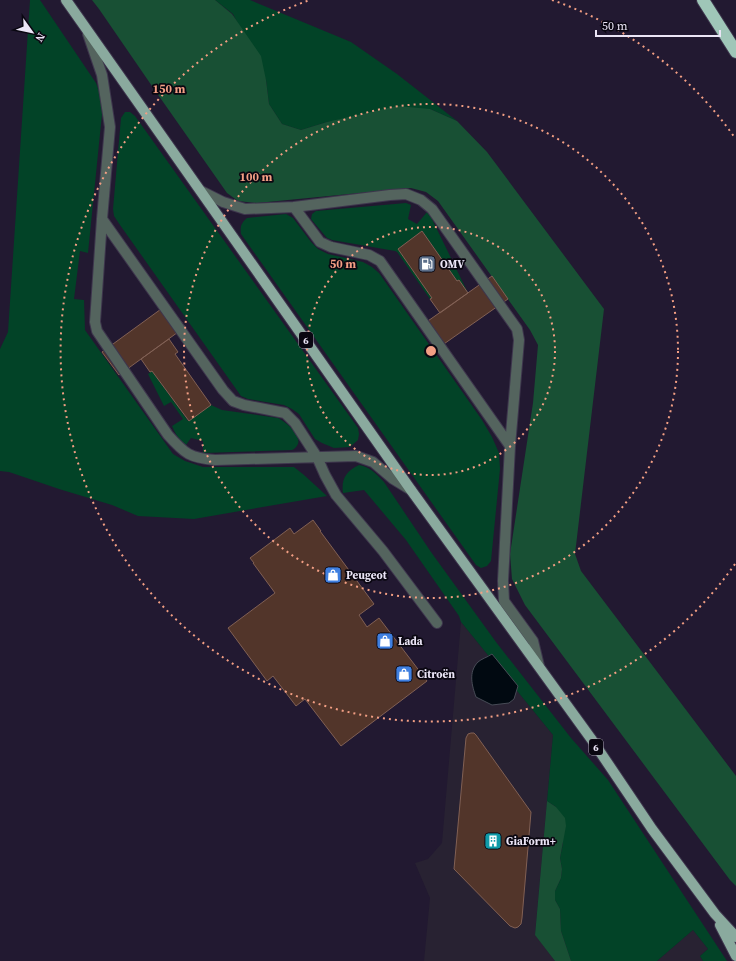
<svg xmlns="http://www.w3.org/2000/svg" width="736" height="961" viewBox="0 0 736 961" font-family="'Source Serif 4',serif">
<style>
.industrial{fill:#282232}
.green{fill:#024327}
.forest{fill:#185034}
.water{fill:#010911;stroke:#474b56}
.building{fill:#52352a;stroke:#816054}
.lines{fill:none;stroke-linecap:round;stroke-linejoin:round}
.service-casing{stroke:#3e364d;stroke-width:12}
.primary-casing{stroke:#3e364d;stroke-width:12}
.motorway-casing{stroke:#3e364d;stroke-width:14}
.service{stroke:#54645e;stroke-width:10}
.primary{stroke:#8aaa9e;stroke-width:10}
.motorway{stroke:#9fc6b8;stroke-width:12}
.ring{fill:none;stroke:#f39f84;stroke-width:2;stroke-dasharray:2 4}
.labels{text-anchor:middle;stroke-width:3.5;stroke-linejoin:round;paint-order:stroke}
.shield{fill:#0a0711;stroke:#a8a2b1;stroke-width:1}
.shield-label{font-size:10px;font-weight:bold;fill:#ebe5f6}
.poi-label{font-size:11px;font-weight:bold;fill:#ebe5f6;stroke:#0a0711;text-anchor:start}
.centre{fill:#f39f84;stroke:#0a0711;stroke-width:2}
.ring-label{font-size:12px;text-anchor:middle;font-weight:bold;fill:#f39f84;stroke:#0a0711;stroke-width:3.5;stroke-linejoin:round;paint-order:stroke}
</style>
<rect width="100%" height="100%" fill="#221931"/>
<path class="industrial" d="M461 622 553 735 535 934 555 961H424L430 898 415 863 428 859 442 843Z
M693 930 708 949 700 956 703 961H657Z"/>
<path class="green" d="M30 0H40L96 83 101 96 102 114 88 253 80 251 74 299 84 300 85 330 173 454 185 461 203 467H294L304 475 327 496 194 519 138 516 112 505 59 489 9 472 0 471V349L8 332Z
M215 0H250L351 42 397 74 457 121 430 109 327 122 301 130 282 124 269 104 266 80 233 14Z
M125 112H130L135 116 358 428 359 434 358 440 350 447 334 448 322 443 315 439 299 414 292 409 284 405 248 399 241 396 120 225 114 216 113 209 121 118Z
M406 203 411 205 408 219 417 224 427 212 431 217 468 293 459 280 457 281 422 231 398 249 432 298 430 299 397 252 395 251 332 240 327 238 311 219 312 214 316 211Z
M286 214 293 218 311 242 318 249 328 254 363 262 372 267 379 273 482 420 492 437 499 453 500 469 491 561 487 566 481 568 476 565 241 234C240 227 241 223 247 218Z
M152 371 188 421 211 405 222 410 278 418C288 423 309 441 292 450L203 453V441L191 438 186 445C179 440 176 435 172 426L183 419 171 402 164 406 148 374Z
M359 465C371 467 376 474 384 482L431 552 496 642 571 738 608 780 727 961H703L700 956 708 949 693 930 657 961H571L561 931 560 909 555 900V891L561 878 562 869 560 858 563 843 556 807 547 801 553 735 461 622 459 616 406 540 364 490 343 493C341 479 346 471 359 465Z"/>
<path class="forest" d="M92 0H215L232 14 261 56 266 80 269 104 282 124 301 130 327 122 397 106 430 109 457 121 487 152 604 309 575 554 581 571 736 776V886L730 880 525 605 512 579 510 554 533 403 538 345 530 330 438 201 426 192 411 188 257 203 238 201 227 193 154 89 99 9Z
M547 801 556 807 565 818 566 826 560 858 562 869 561 878 555 891V900L560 909 561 931 571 961H555L535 935Z"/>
<path class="water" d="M492 654 518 686 514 699 509 703 492 705 476 697C472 686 468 672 478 662 481 659 488 657 492 654Z"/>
<path class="building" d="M422 231 457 281 459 280 468 293 440 313 430 299 432 298 398 249Z
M492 276 508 299 441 346 425 323Z
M168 304 185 327 119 375 102 352Z
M169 339 178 352 175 354 211 405 189 421 152 371 150 372 141 359Z
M313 520 321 531H320L374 604 359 615 367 627 379 618 427 681 341 746 305 699 296 706 273 676 267 681 228 628 275 593 253 563H254L250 558 290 528 294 534Z
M471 733H474L476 735 531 812 522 918 521 924 518 927 515 928 510 926 454 869 466 738 468 734Z"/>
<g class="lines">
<g class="service-casing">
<path id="service" d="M88 34 102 75 110 127 102 219 95 322 97 331 168 435C185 454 190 458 215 460L356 456 373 462 393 479 411 490
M201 191 223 202 245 209 294 207 320 242 331 247 369 255 380 261 510 446 503 581 504 601 533 641 539 666
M294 207 390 195 406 194 421 200 432 209 517 329 519 340 510 446
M102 219 223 390 233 401 244 405 285 413 295 423 317 457 325 475 336 495 383 551 437 623"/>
</g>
<g class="primary-casing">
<path id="primary" d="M66 0 411 490 592 740 652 829 715 914 736 937
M720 925 736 956"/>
</g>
<g class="motorway-casing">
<path id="motorway" d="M703 0 736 52"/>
</g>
<use href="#service" class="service"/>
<use href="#primary" class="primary"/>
<use href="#motorway" class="motorway"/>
</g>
<g class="ring">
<circle cx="431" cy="351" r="124"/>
<circle cx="431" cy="351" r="247"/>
<path d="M735 564A371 371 0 1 1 310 0M552 0A371 371 0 0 1 735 138"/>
</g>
<defs>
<g id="fuel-square" transform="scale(0.9)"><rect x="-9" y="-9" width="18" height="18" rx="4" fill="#5c6f8a" stroke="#0a0711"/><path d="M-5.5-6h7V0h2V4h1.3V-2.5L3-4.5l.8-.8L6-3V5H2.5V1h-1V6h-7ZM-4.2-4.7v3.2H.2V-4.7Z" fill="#fff"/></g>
<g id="shop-square" transform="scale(0.9)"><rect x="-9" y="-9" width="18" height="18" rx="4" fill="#3f7fe0" stroke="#0a0711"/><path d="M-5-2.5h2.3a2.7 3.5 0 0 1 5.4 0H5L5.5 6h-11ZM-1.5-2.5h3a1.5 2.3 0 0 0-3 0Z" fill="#fff"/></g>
<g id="building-square" transform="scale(0.9)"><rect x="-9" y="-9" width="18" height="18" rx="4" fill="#0f9aa8" stroke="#0a0711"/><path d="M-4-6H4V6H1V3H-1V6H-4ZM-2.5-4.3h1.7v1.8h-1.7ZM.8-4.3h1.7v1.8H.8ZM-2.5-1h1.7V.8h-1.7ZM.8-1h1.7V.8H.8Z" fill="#fff"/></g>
</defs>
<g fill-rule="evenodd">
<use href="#fuel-square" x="427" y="264"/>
<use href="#shop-square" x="333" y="575"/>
<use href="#shop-square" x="385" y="641"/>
<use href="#shop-square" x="404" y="674"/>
<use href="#building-square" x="493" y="841"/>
</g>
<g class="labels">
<g class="shield">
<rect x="299" y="332" width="14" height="16" rx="3"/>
<rect x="589" y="739" width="14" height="16" rx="3"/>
</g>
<g class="shield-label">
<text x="306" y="344">6</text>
<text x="596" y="751">6</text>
</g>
<g class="poi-label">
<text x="440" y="268">OMV</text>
<text x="346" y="579">Peugeot</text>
<text x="398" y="645">Lada</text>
<text x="417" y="678">Citroën</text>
<text x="506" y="845">GiaForm+</text>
</g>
</g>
<circle cx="431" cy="351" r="6" class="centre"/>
<g class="ring-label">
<text x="169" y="93">150 m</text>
<text x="256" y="181">100 m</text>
<text x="343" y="268">50 m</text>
</g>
<g transform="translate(32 32) rotate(123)" stroke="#0a0711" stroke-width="3" paint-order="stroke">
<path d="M0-3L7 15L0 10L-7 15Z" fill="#ebe5f6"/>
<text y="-6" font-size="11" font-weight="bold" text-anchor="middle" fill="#ebe5f6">N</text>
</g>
<path d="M596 30v6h124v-6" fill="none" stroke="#ebe5f6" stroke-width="2"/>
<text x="602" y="30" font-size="12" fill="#ebe5f6" stroke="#0a0711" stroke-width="3" paint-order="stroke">50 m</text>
</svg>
